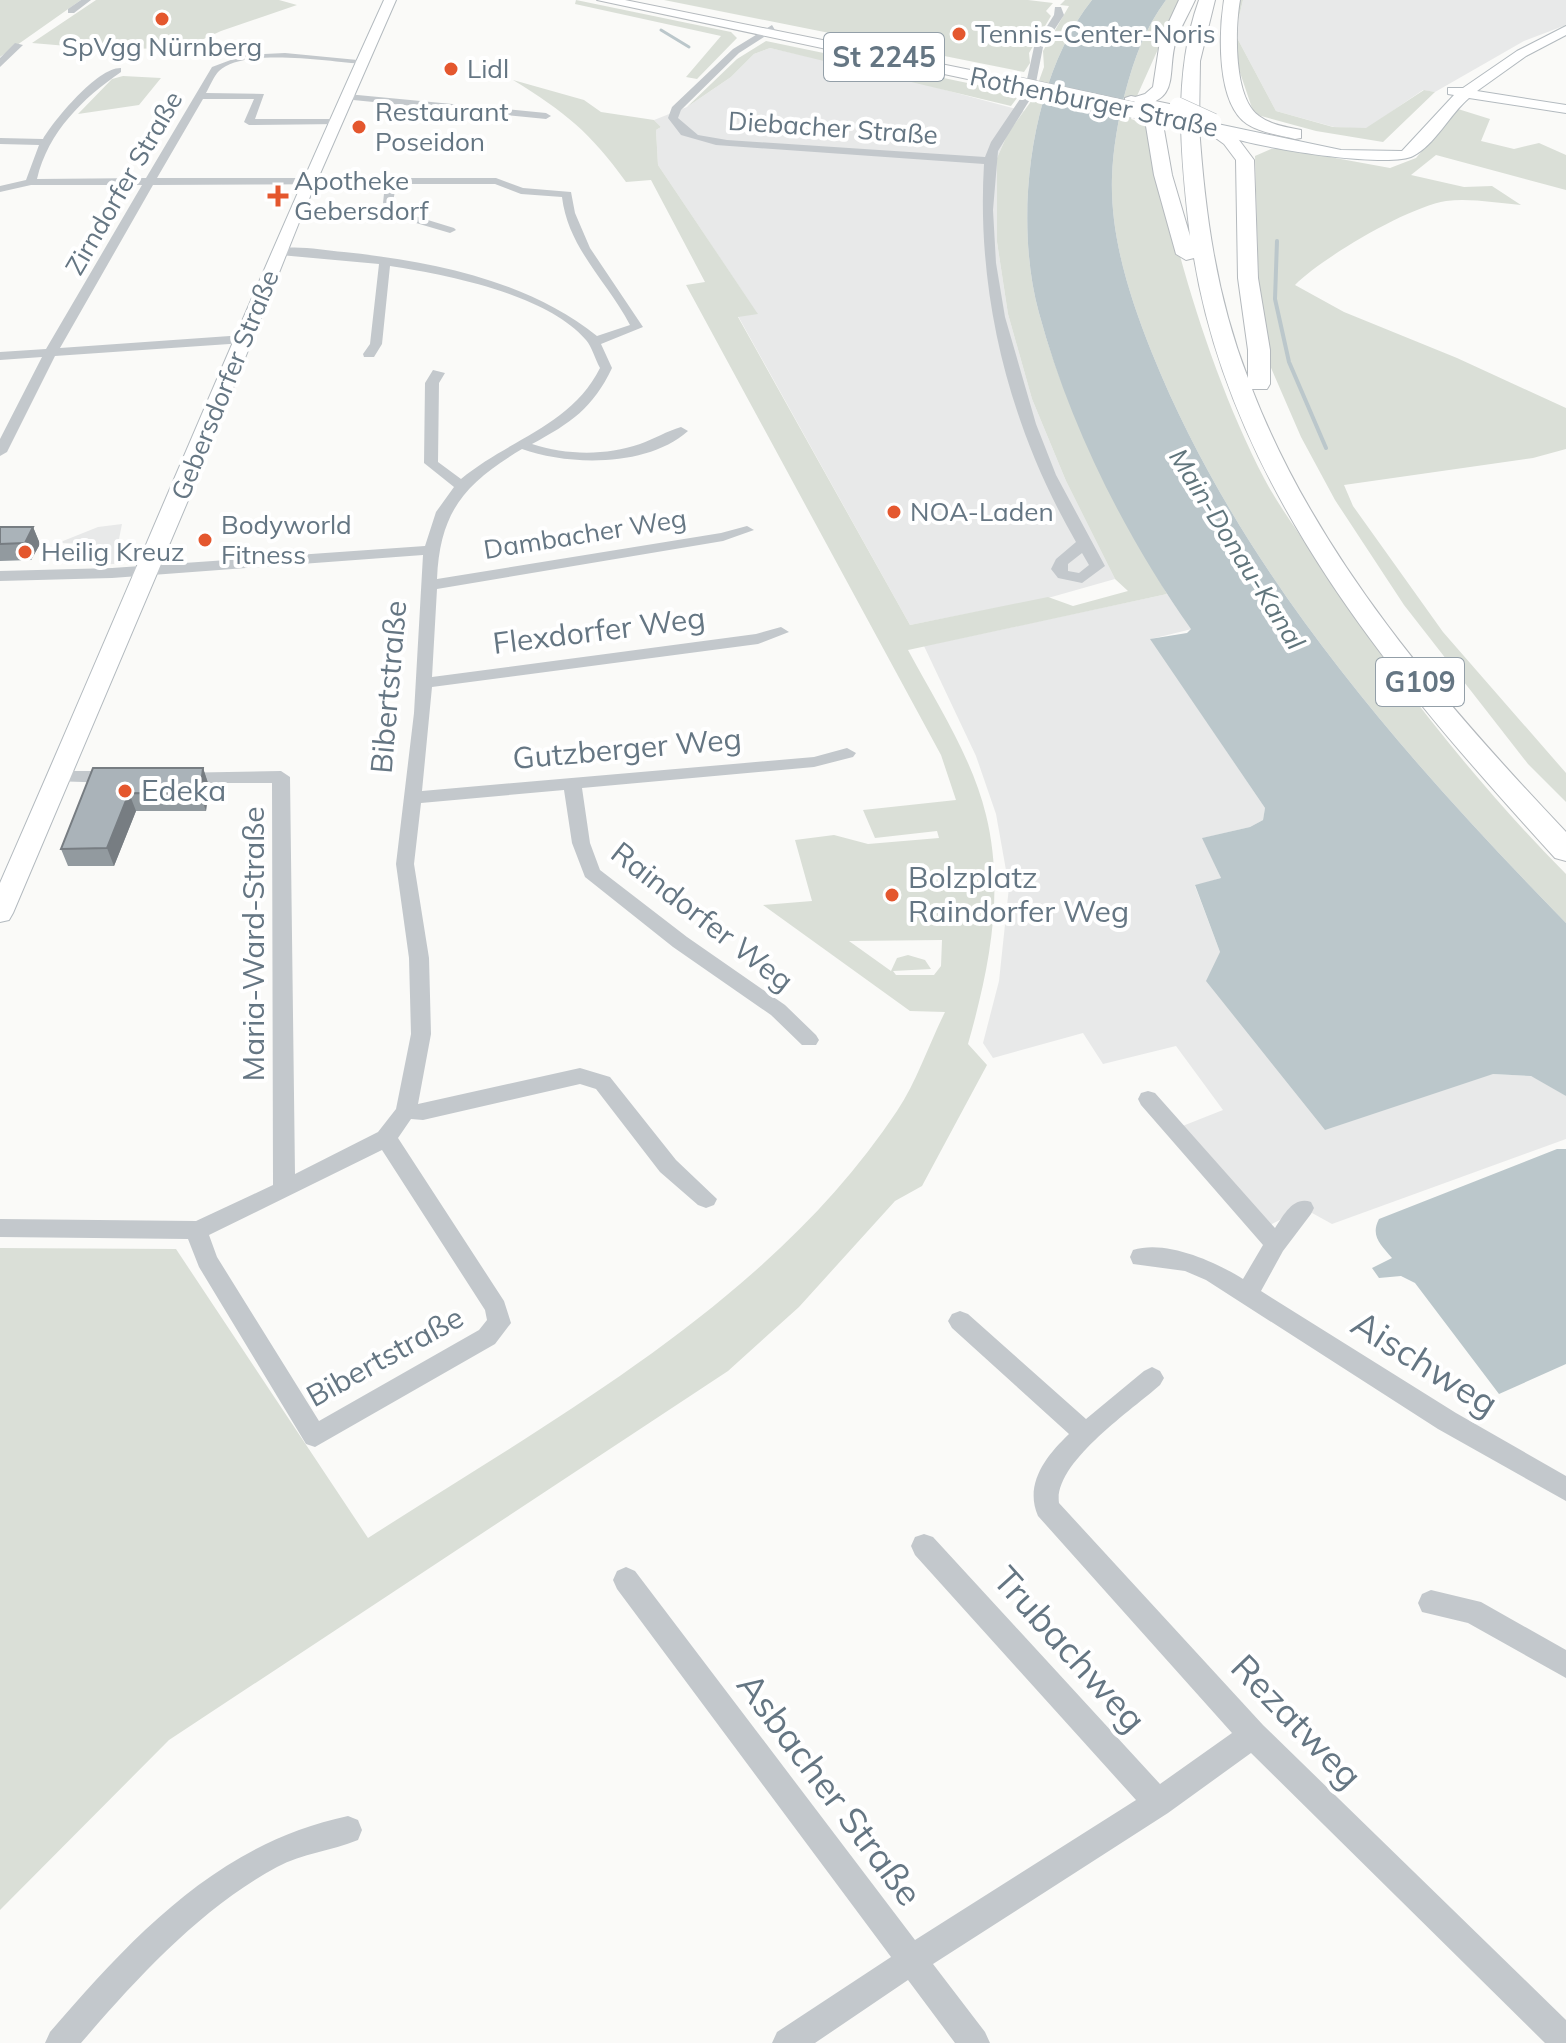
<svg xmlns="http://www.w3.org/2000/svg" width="1566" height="2043" viewBox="0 0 1566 2043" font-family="Mulish,sans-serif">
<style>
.built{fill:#e8e9e9}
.green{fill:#dadfd7;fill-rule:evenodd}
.water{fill:#bbc7cb}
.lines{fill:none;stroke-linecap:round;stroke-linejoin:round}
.stream-far1{stroke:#bbc7cb;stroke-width:3}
.stream{stroke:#bbc7cb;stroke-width:4}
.secondary-casing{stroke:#b3babf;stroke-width:2}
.primary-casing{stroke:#b5babe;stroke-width:2}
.trunk-casing{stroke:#b4b9bd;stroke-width:2}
.minor{fill:#c3c8cc;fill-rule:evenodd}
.secondary{fill:#fff;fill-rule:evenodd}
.primary{fill:#fff;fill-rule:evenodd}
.trunk{fill:#fff;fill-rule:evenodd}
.secondary-bridge-casing{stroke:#b3babf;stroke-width:15;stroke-linecap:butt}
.primary-bridge-casing{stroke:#b5babe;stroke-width:17;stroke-linecap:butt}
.trunk-bridge-casing{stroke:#b4b9bd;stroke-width:18;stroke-linecap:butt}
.secondary-bridge{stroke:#fff;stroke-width:14}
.primary-bridge{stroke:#fff;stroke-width:16}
.trunk-bridge{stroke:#fff;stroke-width:17}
.wall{fill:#929a9f}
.shaded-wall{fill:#777d82}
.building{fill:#aab3b9;stroke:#777d82;stroke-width:2}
.poi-dot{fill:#e4572e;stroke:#fff;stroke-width:3}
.labels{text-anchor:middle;stroke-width:8;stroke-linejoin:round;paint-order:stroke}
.far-poi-label{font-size:26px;fill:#657683;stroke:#fff;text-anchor:start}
.far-street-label{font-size:26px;fill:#657683;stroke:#fff}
.far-water-label{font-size:26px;font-style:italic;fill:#60757c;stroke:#fff}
.shield{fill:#fff;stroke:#939fa8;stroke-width:2}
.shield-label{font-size:28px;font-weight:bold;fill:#657683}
.street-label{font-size:30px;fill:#657683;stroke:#fff}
.poi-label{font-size:30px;fill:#657683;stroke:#fff;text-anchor:start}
.near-street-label{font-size:36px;fill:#657683;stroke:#fff}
</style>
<rect width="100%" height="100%" fill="#fafaf8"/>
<path class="built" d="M1243 0H1566V25L1524 41 1435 92 1423 90 1366 129 1334 127 1276 111 1235 34Z
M770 48 886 74 1024 111 1008 133 997 158V242L1008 314 1032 399 1066 481 1115 579 1048 598 910 625 738 316 757 313 658 165 656 130 661 127 654 120 687 107 731 77 754 54Z
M122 524 114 564 84 565 93 544 58 543 98 527Z
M1167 594 1192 629 1151 639 1265 808 1263 820 1250 827 1203 838 1221 878 1195 886 1220 952 1493 1074 1531 1076 1561 1090 1566 1096V1139L1332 1224 1303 1208 1264 1228 1180 1127 1223 1110 1176 1046 1103 1064 1083 1033 993 1058 983 1043 999 981 1009 887 996 814 976 756 924 646Z"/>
<path class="green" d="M0 0H81L0 57Z
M96 0H279L297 5 221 31 182 49 91 48 32 43Z
M576 0 731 32 737 38 697 79 686 77 721 36 575 4Z
M664 0H1028L1053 3 1046 11 1051 16 1029 53 1030 63 1024 72Z
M1065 0H1092C1030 78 1013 219 1039 313 1066 413 1116 506 1167 594L908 650C936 702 972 757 986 815 1005 892 989 970 968 1044L987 1065 922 1186 895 1201 799 1307 728 1371 169 1740 0 1910V1248L176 1249 368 1538C555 1418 772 1300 897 1111 917 1081 929 1044 945 1012L910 1011 763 905 812 901 795 840 834 835 868 844 939 838 937 831 875 838 863 810 956 800 941 755 686 285 705 282 651 180 626 182C590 132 565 112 513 80L584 100 601 112 654 120 661 127 656 130 658 165 758 314 738 317 910 625 1048 597 1073 606 1128 591 1115 579 1066 481 1032 399 1008 314 997 242V158L1008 133 1032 100 1044 67 1043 51 1069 6 1060 5ZM942 940 941 966 934 975H896L893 971 931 969 925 960 908 955 897 958 891 971 849 941Z
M1166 0H1180L1137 96 1131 119 1148 125C1174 245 1208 370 1265 480 1281 510 1303 538 1321 567 1392 676 1474 781 1566 874V923C1403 756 1240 572 1152 353 1130 298 1110 237 1112 177 1113 149 1118 120 1125 93 1134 59 1145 28 1166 0Z
M1236 0H1243L1235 34 1276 111 1333 127 1366 128 1424 90 1435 92 1383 142 1316 131 1254 114 1228 37Z
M766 41 1020 94 1011 106 770 48 754 54 731 77 687 107 737 59Z
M123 76 161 78 139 105 78 114 112 79Z
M1458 109 1490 119 1481 141 1514 149 1539 143 1566 155V190L1436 155 1411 175 1464 187 1492 186 1521 205C1497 203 1470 198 1446 201 1408 207 1323 257 1295 285L1344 312 1457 358 1566 408V449L1533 458 1344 485 1353 506 1443 632 1566 773V802L1528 764 1404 605 1335 500 1301 437 1268 361 1260 330 1255 156 1271 149H1286L1390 168 1416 158Z"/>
<path class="water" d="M1092 0H1166C1145 28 1134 59 1125 93 1118 120 1113 149 1112 177 1110 237 1130 298 1152 353 1240 572 1403 756 1566 923V1096L1531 1076 1493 1074 1325 1130 1206 981 1220 952 1195 885 1221 878 1202 838 1250 827 1263 820 1265 808 1150 639 1187 633 1191 629C1125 536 1069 424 1039 313 1013 219 1030 78 1092 0Z
M1557 1149H1566V1364L1499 1394 1415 1283 1401 1276 1379 1278 1372 1268 1392 1258C1381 1245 1370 1236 1379 1219Z"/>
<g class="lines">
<path class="stream-far1" d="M661 30 689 47"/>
<path class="stream" d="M1277 241 1275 299 1289 362 1326 448"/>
<g class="secondary-casing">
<path id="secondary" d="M384 0H396L302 215 192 491 13 913 9 920 0 922V883C129 589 251 292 384 0Z
M1566 26V35L1526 56 1477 91 1566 105V113L1469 98C1450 114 1435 145 1413 156 1387 170 1223 144 1201 126L1208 122 1341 150 1402 151 1454 95 1448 94V88H1463L1517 51Z
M1133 106 1182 117 1184 120 1177 124 1128 113V107Z"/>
</g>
<g class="primary-casing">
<path id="primary" d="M597 0H625L1005 77 1013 82 1005 87Z
M1131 96 1184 107 1186 110 1178 115 1125 104V98Z"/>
</g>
<g class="trunk-casing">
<path id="trunk" d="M1179 0H1195C1189 13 1181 27 1176 40 1166 73 1182 101 1136 106L1163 124 1172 175 1190 236C1181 158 1172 75 1199 0H1215L1200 61 1199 126 1208 121 1236 136 1254 160 1258 278 1270 350V384L1267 389H1252C1318 559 1442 701 1566 832V861L1555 858C1399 687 1233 494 1194 258L1186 260 1176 254 1154 175 1146 126 1124 110 1129 106 1122 101 1145 94 1153 87 1160 41ZM1199 126 1224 144 1236 160 1238 278 1248 350V378C1216 296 1205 213 1199 126Z
M1224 0H1240C1235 28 1233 98 1259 116 1271 125 1287 127 1301 130V138L1295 139C1280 135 1261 133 1247 124 1216 103 1219 32 1224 0Z"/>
</g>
<path class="minor" d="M81 0H91L74 13H68V9Z
M1055 7H1061L1064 15 1043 47 1034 93 998 151 993 210 996 263 1005 317 1036 424 1056 475 1105 566 1082 583 1058 578 1051 569 1056 559 1076 542C1010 428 976 296 984 164L716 145 681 135 668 118 672 107 733 49 772 25 775 30 739 53 681 110 678 118 698 135 727 140 985 157 991 142 1024 93 1034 47 1054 15ZM1082 553 1089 565 1079 573 1068 571V564Z
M15 43 23 45 0 67V58Z
M285 53 368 61 363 64C331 62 243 47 219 71 214 76 210 86 206 93L264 94 255 119H336L340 124 249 125 244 122 254 99H203L157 178H496L523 188 571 192 575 213 590 248 643 327 601 344 612 368C593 408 571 423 532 444 566 455 605 456 640 444 654 439 667 431 681 427L688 431C648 467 569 466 522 449 465 483 440 511 437 579L721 533 747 526 754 530 723 541 437 589 432 677 756 634 781 627 789 632 758 644 432 687 422 791 814 757 847 748 856 753 853 757 814 767 582 788 590 843 600 870 687 937 785 1005 816 1035 819 1040 816 1045H802L771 1015 673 947 585 877 572 843 564 790 421 803 414 864 429 958 431 1034 418 1104 580 1068 610 1077 676 1160 717 1199 714 1205 706 1208 698 1205 660 1172 596 1089 580 1084 423 1120 411 1119 398 1138 504 1301 511 1323 495 1344 315 1447 306 1444 199 1267 188 1239 0 1237V1219L196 1221 273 1185 272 783H178L169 777 172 773 281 771 290 777 295 1174 378 1132 396 1109 411 1034 409 958 396 864 414 713 423 555 112 578 0 581V571L112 568 425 546 436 512 454 487 424 463 425 383 433 370 445 373 439 383 438 462 461 479C509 439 571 426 600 368 595 359 592 347 586 340 546 294 448 275 390 266L382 344 374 357H364L363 354 370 344 379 264 280 255 274 251 276 249C298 245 322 250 344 252 430 261 527 280 597 336L630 325C607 281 568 248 562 197L521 194 495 184H396L392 209 454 228 456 230 450 233 382 213 385 184 153 185 60 348 244 335 250 339 244 343 55 356 7 452 0 456V439L42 357 0 360V352L46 349 142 185H31L0 192V186L26 180 39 145 0 144V138L43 139C55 119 98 67 121 68V72C83 98 48 132 37 179L146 178 212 67 244 55ZM382 1150 485 1310 487 1320 479 1330 319 1421 217 1257 209 1235Z
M347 94 546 113 551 116 546 119 343 99Z
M58 771H114L123 777 114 783 52 781 49 777Z
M1148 1091 1155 1093 1275 1228C1284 1215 1293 1196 1311 1202L1314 1208 1311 1214 1283 1251 1261 1291 1456 1413 1566 1476V1501L1438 1429 1206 1280 1185 1271 1133 1264 1130 1257 1133 1250C1166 1239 1216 1262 1243 1279L1263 1245 1141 1105 1138 1099 1141 1093Z
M960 1311 968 1314 1086 1419 1144 1371 1152 1367 1160 1371 1164 1378 1160 1385C1132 1410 1053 1463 1059 1503L1263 1725 1566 2020V2043H1545L1251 1753 1168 1813 933 1964 985 2032 990 2043H955L908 1980 815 2043H772L777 2032 891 1957 617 1589 613 1580 617 1571 626 1567 635 1571 915 1940 1136 1800 915 1555 911 1546 915 1537 924 1534 933 1537 1160 1784 1232 1733 1038 1516C1024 1484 1046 1456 1069 1434L952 1328 948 1321 952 1314Z
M1431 1590 1481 1602 1566 1650V1678L1468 1623 1422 1612 1418 1603 1422 1594Z
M348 1816 358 1820 362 1830 358 1840C331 1851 303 1853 277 1867 200 1909 138 1977 81 2043H45L50 2032C133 1936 219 1843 348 1816Z"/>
<use href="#secondary" class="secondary"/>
<use href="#primary" class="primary"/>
<use href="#trunk" class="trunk"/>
<g class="secondary-bridge-casing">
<path id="secondary-bridge" d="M1177 120 1208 126"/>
</g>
<g class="primary-bridge-casing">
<path id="primary-bridge" d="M1005 82 1133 110"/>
</g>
<g class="trunk-bridge-casing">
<path id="trunk-bridge" d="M1178 106 1213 122"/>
</g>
<use href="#secondary-bridge" class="secondary-bridge"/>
<use href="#primary-bridge" class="primary-bridge"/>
<use href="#trunk-bridge" class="trunk-bridge"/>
</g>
<path class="wall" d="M0 527H33L40 544 31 560 0 561Z
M93 768H203L209 786 206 811H136L114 866H68L61 849Z"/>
<path class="shaded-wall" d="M33 527 40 544 31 560 25 543Z
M203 768 209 786 206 811 200 794Z
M129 793 136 811 114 866 107 848Z"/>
<path class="building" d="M0 527H33L25 543 0 544Z
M93 768H203L200 794 129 793 107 848 61 849Z"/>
<g class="poi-dot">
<circle cx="162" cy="19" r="8"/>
<circle cx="959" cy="34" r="8"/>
<circle cx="451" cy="69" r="8"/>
<circle cx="359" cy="127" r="8"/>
<path d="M274 184h8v8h8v8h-8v8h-8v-8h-8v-8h8z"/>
<circle cx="894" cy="512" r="8"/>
<circle cx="205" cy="540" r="8"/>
<circle cx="25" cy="552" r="8"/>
<circle cx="125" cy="791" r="8"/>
<circle cx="892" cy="895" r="8"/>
</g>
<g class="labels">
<g class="far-poi-label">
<text x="975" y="43">Tennis-Center-Noris</text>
<text x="162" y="56" text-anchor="middle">SpVgg Nürnberg</text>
<text x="467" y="78">Lidl</text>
<text x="375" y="121">Restaurant<tspan x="375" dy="30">Poseidon</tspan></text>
<text x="294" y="190">Apotheke<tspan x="294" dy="30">Gebersdorf</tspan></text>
<text x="910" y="521">NOA-Laden</text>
<text x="221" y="534">Bodyworld<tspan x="221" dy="30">Fitness</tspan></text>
<text x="41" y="561">Heilig Kreuz</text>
</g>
<g class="far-street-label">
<text transform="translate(1094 102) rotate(12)" y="9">Rothenburger Straße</text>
<text transform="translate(833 128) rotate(4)" y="9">Diebacher Straße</text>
<text transform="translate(124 183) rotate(-60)" y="9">Zirndorfer Straße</text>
<text transform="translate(225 385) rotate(-68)" y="9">Gebersdorfer Straße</text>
<text transform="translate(585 534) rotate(-9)" y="9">Dambacher Weg</text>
</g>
<g class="far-water-label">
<text transform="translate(1237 549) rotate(58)" y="9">Main-Donau-Kanal</text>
</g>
<g class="shield">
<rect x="824" y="33" width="120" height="48" rx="6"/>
<rect x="1376" y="658" width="88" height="48" rx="6"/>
</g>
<g class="shield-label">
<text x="884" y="67">St 2245</text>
<text x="1420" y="692">G109</text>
</g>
<g class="street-label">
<text transform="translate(599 631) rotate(-7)" y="10">Flexdorfer Weg</text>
<text transform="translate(389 687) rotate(-85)" y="10">Bibertstraße</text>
<text transform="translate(627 749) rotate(-5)" y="10">Gutzberger Weg</text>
<text transform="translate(702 917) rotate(38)" y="10">Raindorfer Weg</text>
<text transform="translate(254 944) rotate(-90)" y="10">Maria-Ward-Straße</text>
<text transform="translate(385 1357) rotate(-29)" y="10">Bibertstraße</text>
</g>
<g class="poi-label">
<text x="141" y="801">Edeka</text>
<text x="908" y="888">Bolzplatz<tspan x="908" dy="34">Raindorfer Weg</tspan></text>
</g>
<g class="near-street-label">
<text transform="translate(1425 1363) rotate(32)" y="13">Aischweg</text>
<text transform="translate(1070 1649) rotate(48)" y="13">Trubachweg</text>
<text transform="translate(1297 1721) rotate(46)" y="13">Rezatweg</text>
<text transform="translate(830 1789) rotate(53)" y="13">Asbacher Straße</text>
</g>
</g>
</svg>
